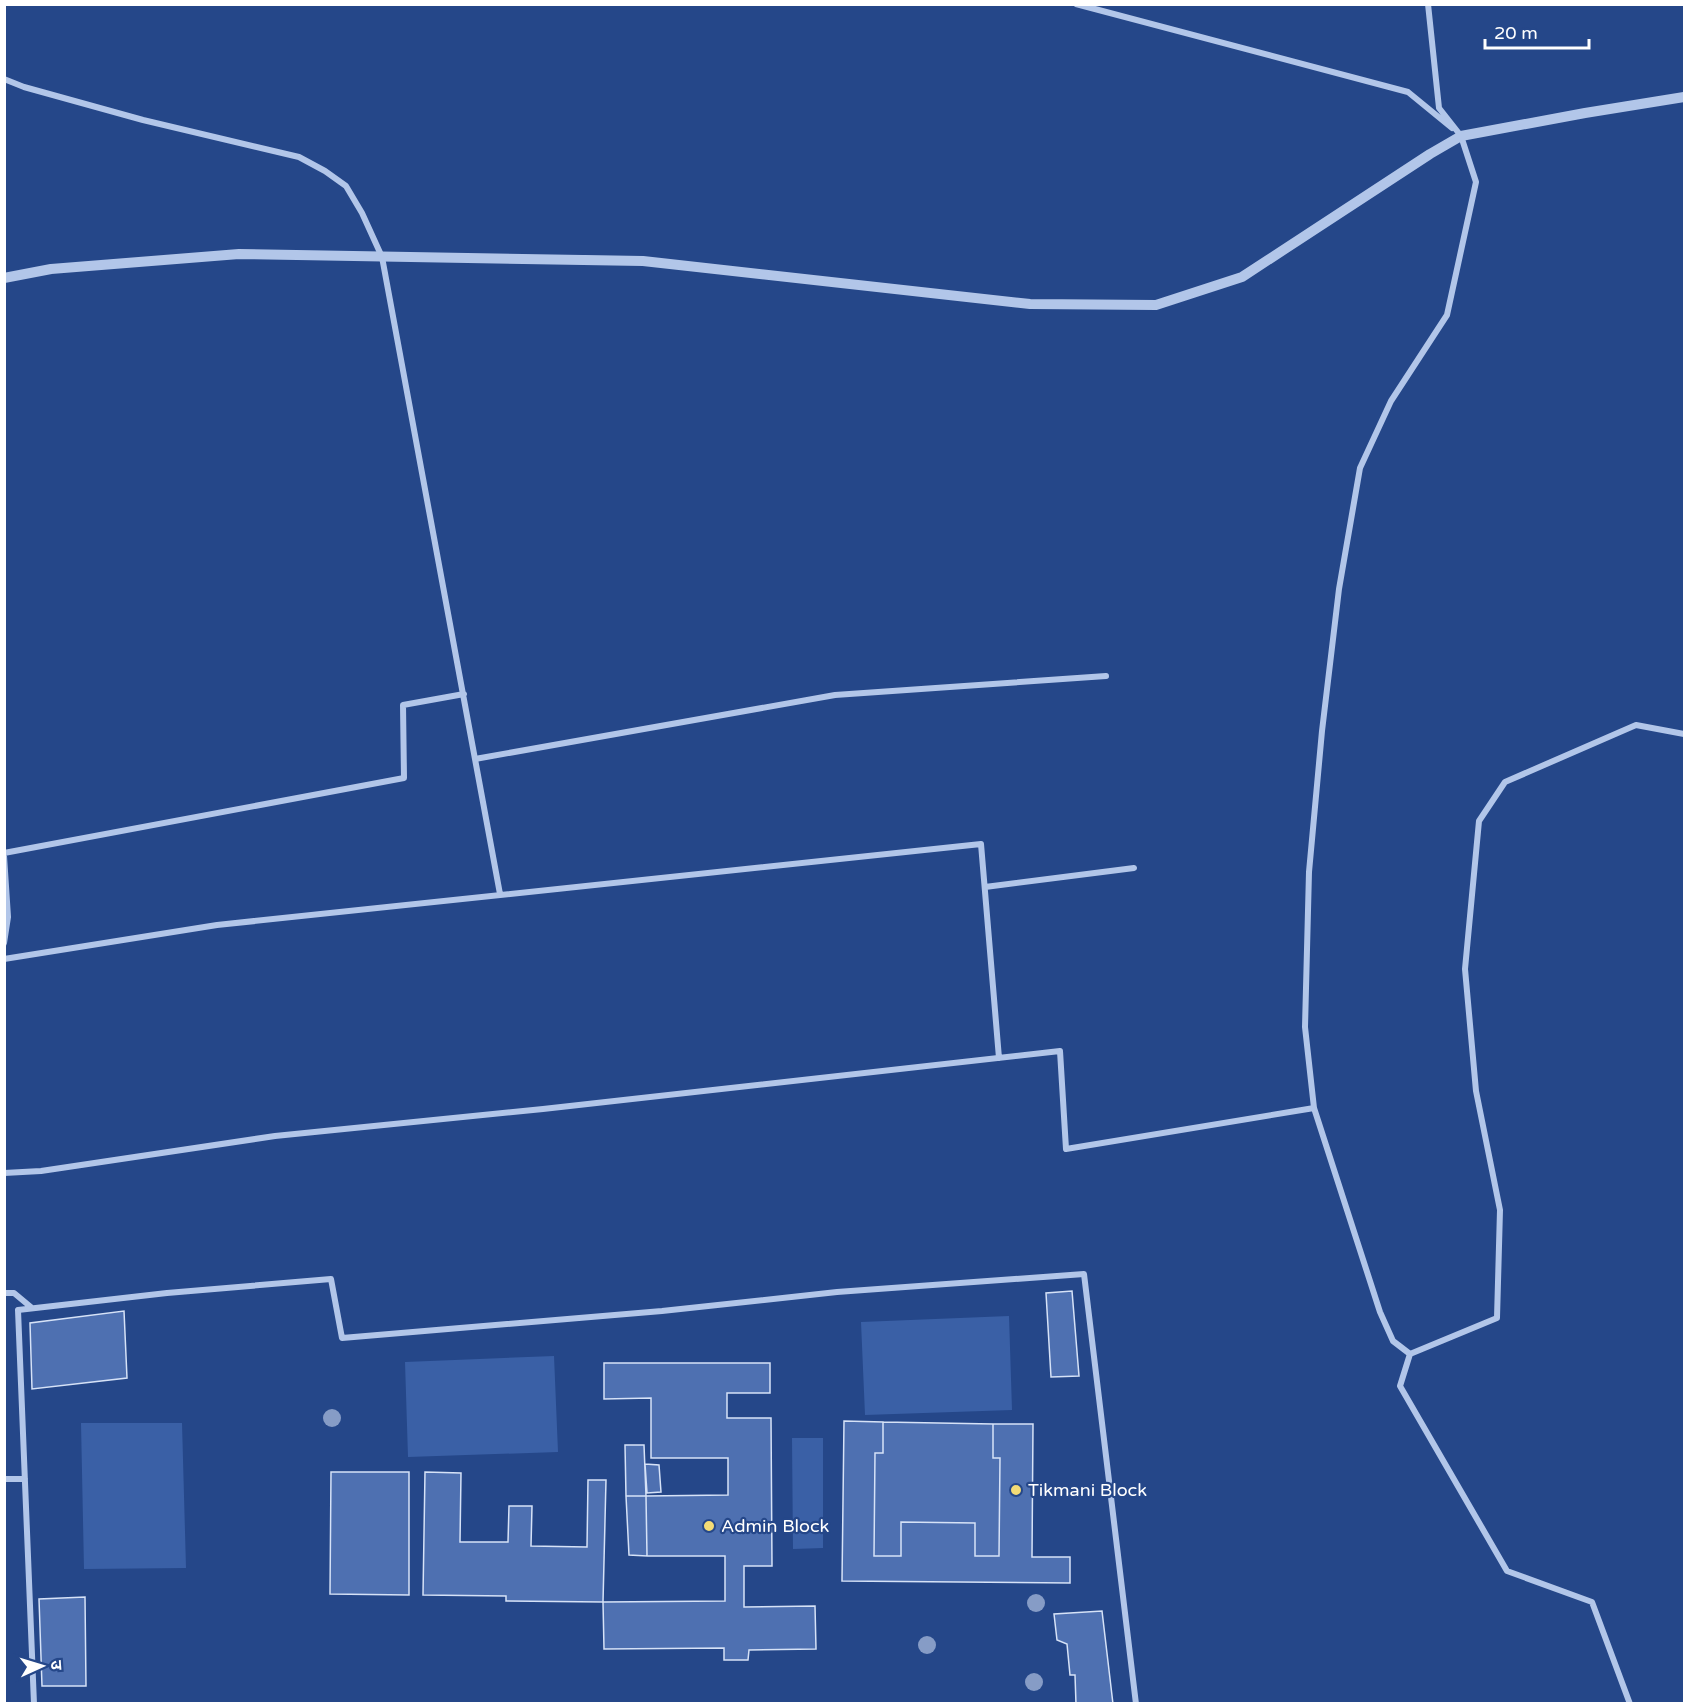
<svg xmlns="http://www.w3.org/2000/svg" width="1689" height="1708" viewBox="0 0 1689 1708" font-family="'Varela Round','Noto Sans Devanagari',sans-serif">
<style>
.green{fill:#3a60a6}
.building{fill:#4e70b1;stroke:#d6e2f7;stroke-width:1.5}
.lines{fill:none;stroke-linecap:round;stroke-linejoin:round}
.minor{stroke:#b2c6e9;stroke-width:6}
.tertiary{stroke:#b2c6e9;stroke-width:10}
.tree{fill:#869cc6}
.poi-dot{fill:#f3db76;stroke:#254789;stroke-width:2}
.labels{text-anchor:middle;stroke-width:4.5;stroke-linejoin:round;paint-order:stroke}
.poi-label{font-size:18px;fill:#fff;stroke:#254789;text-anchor:start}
</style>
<rect width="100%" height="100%" fill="#254789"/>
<path class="green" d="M1009 1316 1012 1410 865 1415 861 1322Z
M554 1356 558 1452 408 1457 405 1362Z
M81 1423H182L186 1568 84 1569Z
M792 1438H823V1548L793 1549Z"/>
<path class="building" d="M1072 1291 1079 1376 1051 1377 1046 1293Z
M124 1311 127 1378 32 1389 30 1323Z
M604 1363H770V1393H727V1418H771L772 1566H744V1607L815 1606 816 1649 749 1650 748 1660H724V1648L604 1649 603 1602 725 1601V1556H647L646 1496 728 1495V1458H651V1398L604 1399Z
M844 1421 883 1422V1453H875L874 1556H901V1522L975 1523V1556H999L1000 1458H993V1424H1033L1032 1557H1070V1583L842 1581Z
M883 1422 993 1424V1458H1000L999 1556H975V1523L901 1522V1556H874L875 1453H883Z
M625 1445H644L646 1496H626Z
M645 1464 659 1465 661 1492 647 1493Z
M331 1472H409V1595L330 1594Z
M425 1472 461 1473 460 1542H508L509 1506H532L531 1546 587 1547 588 1480H606L603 1602 506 1601V1596L423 1595Z
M626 1496H646L647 1556 629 1555Z
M85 1597 86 1686H42L39 1599Z
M1102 1611 1113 1704H1076L1075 1675H1070L1067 1644 1057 1640 1054 1614Z"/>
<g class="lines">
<path class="minor" d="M1076 4 1408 92 1452 128
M1428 4 1439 108 1461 136 1476 182 1447 315 1391 401 1360 468 1339 589 1322 731 1309 872 1305 1027 1314 1108 1380 1312 1393 1341 1410 1354 1400 1386 1507 1571 1592 1602 1630 1704
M4 79 24 87 143 120 299 157 325 171 346 186 362 213 382 257 500 894
M475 759 835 695 1106 676
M4 853 404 778 403 705 464 694
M4 856 8 917
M985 887 1134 868
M4 943 8 917H5
M4 959 217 925 981 844 999 1058
M4 1173 41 1171 275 1136 543 1109 1060 1051 1066 1149 1314 1108
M4 1293H14L32 1308
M1410 1354 1497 1318 1500 1210 1476 1091 1465 969 1479 821 1505 782 1636 725 1684 734
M4 1479H25
M34 1704 18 1310 167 1293 331 1279 342 1338 662 1311 837 1292 1084 1274 1136 1704"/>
<path class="tertiary" d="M4 278 51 269 239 254 643 261 1030 304 1156 305 1242 277 1430 154 1461 136 1585 113 1684 97"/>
</g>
<g class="tree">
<circle cx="332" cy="1418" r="9"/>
<circle cx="1036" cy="1603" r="9"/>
<circle cx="927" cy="1645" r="9"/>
<circle cx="1034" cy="1682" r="9"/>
</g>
<g class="poi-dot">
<circle cx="1016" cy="1490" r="6"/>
<circle cx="709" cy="1526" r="6"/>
</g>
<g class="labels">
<g class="poi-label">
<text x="1028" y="1496">Tikmani Block</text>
<text x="721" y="1532">Admin Block</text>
</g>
</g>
<rect width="1689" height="1708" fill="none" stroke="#ffffff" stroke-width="12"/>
<g transform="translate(42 1666) rotate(86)" stroke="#254789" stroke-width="4.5" paint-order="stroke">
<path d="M0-4.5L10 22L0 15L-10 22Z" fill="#ffffff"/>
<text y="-9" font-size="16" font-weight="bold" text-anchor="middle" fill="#ffffff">उ</text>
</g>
<path d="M1485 39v9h104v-9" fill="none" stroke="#ffffff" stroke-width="3"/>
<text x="1494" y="39" font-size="18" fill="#ffffff" stroke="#254789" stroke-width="4.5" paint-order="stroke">20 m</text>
</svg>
